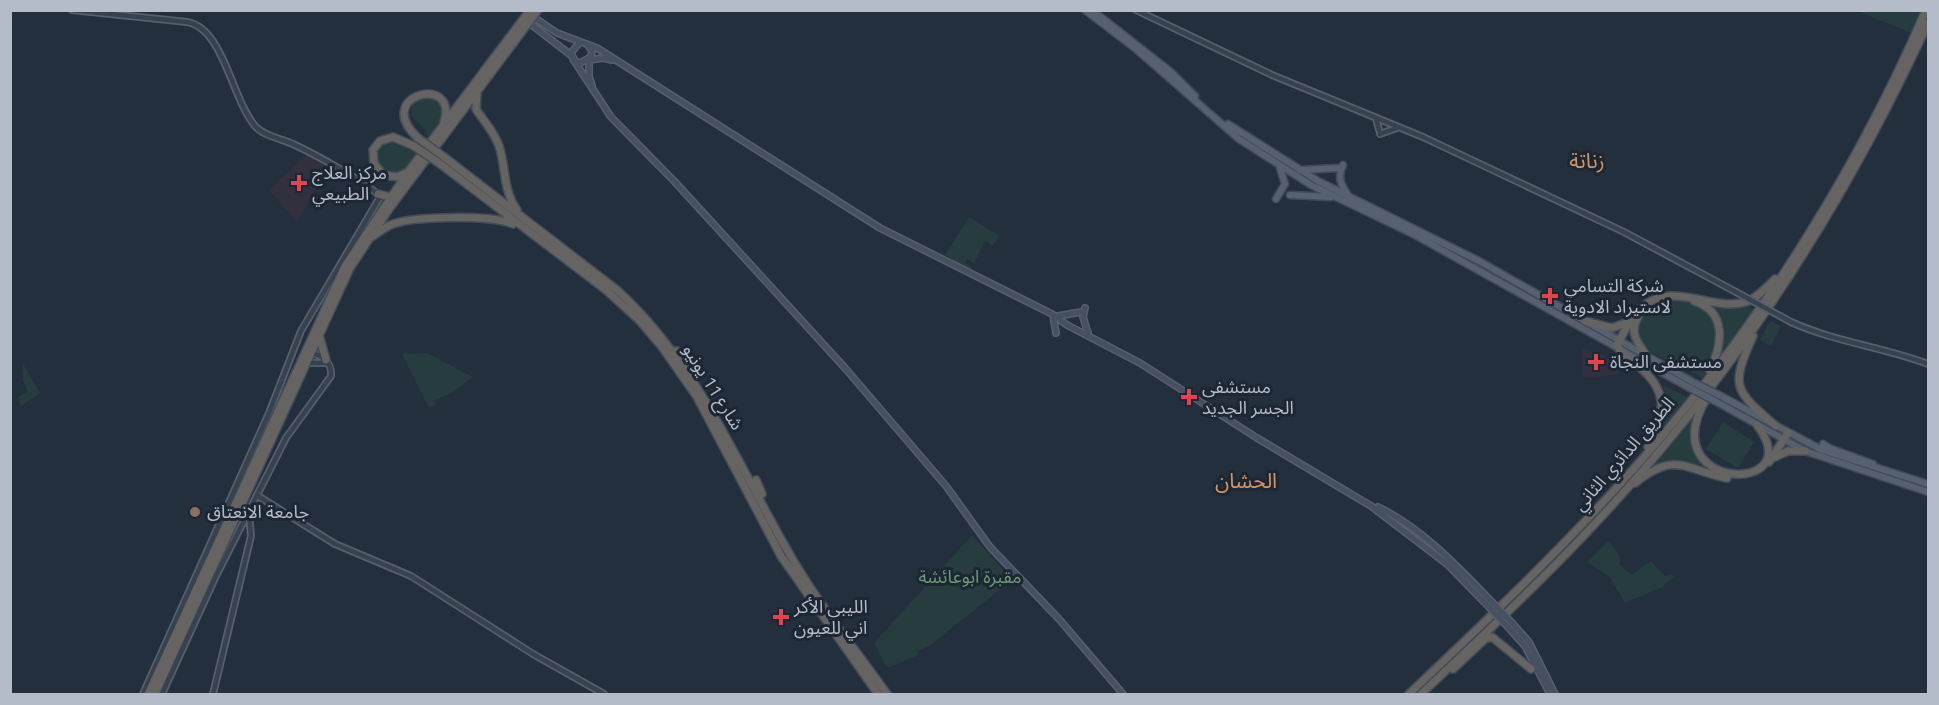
<svg xmlns="http://www.w3.org/2000/svg" width="1939" height="705" viewBox="0 0 1939 705" font-family="'Titillium Web','Noto Sans Arabic',sans-serif">
<style>
.medical{fill:#32303f}
.green{fill:#263c3f}
.lines{fill:none;stroke-linecap:round;stroke-linejoin:round}
.tertiary-casing{stroke:#565f6c;stroke-width:8}
.secondary-casing{stroke:#565f6c;stroke-width:8}
.primary-casing{stroke:#414a57;stroke-width:9}
.trunk-casing{stroke:#434c59;stroke-width:10}
.tertiary{stroke:#38414e;stroke-width:4.5}
.secondary{stroke:#465061;stroke-width:5}
.primary{stroke:#56606e;stroke-width:6}
.trunk{stroke:#656462;stroke-width:7}
.tertiary-bridge-casing{stroke:#565f6c;stroke-width:8;stroke-linecap:butt}
.secondary-bridge-casing{stroke:#565f6c;stroke-width:8;stroke-linecap:butt}
.primary-bridge-casing{stroke:#414a57;stroke-width:9;stroke-linecap:butt}
.trunk-bridge-casing{stroke:#434c59;stroke-width:10;stroke-linecap:butt}
.tertiary-bridge{stroke:#38414e;stroke-width:4.5}
.secondary-bridge{stroke:#465061;stroke-width:5}
.primary-bridge{stroke:#56606e;stroke-width:6}
.trunk-bridge{stroke:#656462;stroke-width:7}
.health-dot{fill:#e0444e;stroke:#1d2633;stroke-width:2}
.education-dot{fill:#8d6e63;stroke:#1d2633;stroke-width:2}
.labels{text-anchor:middle;stroke-width:6;stroke-linejoin:round;paint-order:stroke}
.poi-label{font-size:18px;fill:#b4bcc9;stroke:#1d2633;text-anchor:start}
.street-label{font-size:18px;fill:#b4bcc9;stroke:#1d2633}
.park-label{font-size:18px;fill:#6b9a76;stroke:#1d2633}
.quarter-label{font-size:21px;fill:#d59563;stroke:#1d2633}
</style>
<rect width="100%" height="100%" fill="#242f3e"/>
<path class="medical" d="M307 154 328 169 297 222 269 190Z
M1582 348 1603 355 1619 367 1618 375 1583 378Z"/>
<path class="green" d="M1858 11H1920L1911 33Z
M420 97H436L443 106 441 123 428 140 426 131 411 115 412 105Z
M390 141 401 143 417 154C384 201 360 151 390 141Z
M969 217 1000 236 992 246 985 241 974 263 967 259 965 263 972 267 970 271 945 255Z
M1677 298 1742 302 1755 310 1707 380 1640 347C1637 341 1637 339 1636 332 1635 308 1656 302 1677 298Z
M1770 321 1781 326 1771 346 1760 340Z
M427 353 473 377 450 394 435 400 436 404 429 408 402 354Z
M23 364 40 393 21 406 18 397 28 392 23 381Z
M1663 385 1687 397 1659 433 1667 403Z
M1704 402 1695 431 1704 459 1730 476 1676 464 1636 481Z
M1723 422 1754 442 1738 468 1706 449Z
M972 535 1012 580 929 646 917 651 918 655 887 668 874 643Z
M1609 540 1621 558 1619 564 1631 575 1651 561 1665 576 1670 574 1674 577 1662 587 1625 603 1609 576 1587 562Z"/>
<g class="lines">
<g class="tertiary-casing">
<path id="tertiary" d="M72 10 187 22C224 28 232 101 256 127 264 136 282 139 293 144 310 152 371 184 380 197L301 331 269 413 143 694
M1136 10 1272 75 1423 137 1624 232 1736 292
M1376 118 1379 130
M1380 134 1397 128
M1791 322C1835 342 1883 347 1928 364
M307 363H327
M258 496 335 544 411 576 533 654 604 694
M162 694 215 578 286 438 331 376C332 363 323 355 311 353
M213 694 251 536 249 514"/>
</g>
<g class="secondary-casing">
<path id="secondary" d="M532 16 557 33 597 48 880 228 1052 314 1067 325 1140 363 1257 438 1371 506 1447 564 1488 606
M528 22 572 56
M579 43 571 53 575 61 580 63 591 57 592 51 588 45
M573 59 611 117 675 182 845 368 946 486 990 547 1059 619 1123 694
M589 60V76L592 86
M590 60 603 58 612 60
M1085 308 1083 317 1088 333
M1053 315 1056 333
M1058 316 1081 312
M1378 507C1422 528 1459 568 1492 602
M1512 623 1529 642 1555 694
M1508 627 1525 646 1550 694"/>
</g>
<g class="primary-casing">
<path id="primary" d="M1085 10 1136 49 1239 139 1311 185 1415 235 1688 387
M1092 10 1171 72 1195 96
M1228 124 1318 181 1479 261 1691 381
M1343 165C1337 177 1341 185 1348 195
M1300 170 1338 168
M1290 195 1331 197
M1276 199 1285 184 1280 168
M1719 395 1822 450 1928 484
M1715 401 1805 451 1928 492
M1823 444 1829 448 1873 464"/>
</g>
<g class="trunk-casing">
<path id="trunk" d="M477 94 476 109C484 122 494 131 499 146 506 167 503 191 517 210
M418 138C371 95 459 73 444 122
M444 157 617 290C696 362 734 457 786 548 815 600 853 646 887 694
M439 163 606 290 640 321 662 347 697 397 781 556 878 694
M406 173 398 177 383 175 374 163 373 150 380 141 393 137 414 146
M378 194 390 197
M373 236C379 232 385 227 393 224 415 216 492 215 513 224
M1694 301C1728 312 1722 345 1710 371
M1638 317C1629 332 1637 342 1646 355
M1585 321 1612 328 1631 321
M319 335 326 360
M1753 336C1730 387 1734 390 1776 426
M677 351 689 361
M1708 396C1648 492 1812 497 1757 425
M1648 447C1667 414 1668 389 1637 365 1629 359 1620 354 1617 345 1624 332 1631 317 1642 307 1674 280 1711 312 1746 302 1757 298 1766 288 1775 279
M1775 457 1788 451H1805
M1769 462 1788 433
M756 480 762 494
M1635 483C1677 450 1684 470 1727 478
M1453 669 1485 639 1492 637 1531 669
M148 694 345 266 408 172 530 10
M155 694 350 268 389 209 538 10
M1409 694C1481 626 1553 557 1620 484 1746 346 1852 182 1926 10
M1421 694C1490 629 1560 564 1623 493 1749 353 1850 193 1928 23"/>
</g>
<use href="#tertiary" class="tertiary"/>
<use href="#secondary" class="secondary"/>
<use href="#primary" class="primary"/>
<use href="#trunk" class="trunk"/>
<g class="tertiary-bridge-casing">
<path id="tertiary-bridge" d="M1736 292 1791 322"/>
</g>
<g class="secondary-bridge-casing">
<path id="secondary-bridge" d="M1492 602 1512 623
M1488 606 1508 627"/>
</g>
<g class="primary-bridge-casing">
<path id="primary-bridge" d="M1691 381 1719 395
M1688 387 1715 401"/>
</g>
<g class="trunk-bridge-casing">
<path id="trunk-bridge" d="M418 138 444 157
M414 146 439 163"/>
</g>
<use href="#tertiary-bridge" class="tertiary-bridge"/>
<use href="#secondary-bridge" class="secondary-bridge"/>
<use href="#primary-bridge" class="primary-bridge"/>
<use href="#trunk-bridge" class="trunk-bridge"/>
</g>
<g class="health-dot">
<path d="M296 174h6v6h6v6h-6v6h-6v-6h-6v-6h6z"/>
<path d="M1547 287h6v6h6v6h-6v6h-6v-6h-6v-6h6z"/>
<path d="M1593 353h6v6h6v6h-6v6h-6v-6h-6v-6h6z"/>
<path d="M1186 388h6v6h6v6h-6v6h-6v-6h-6v-6h6z"/>
<path d="M778 608h6v6h6v6h-6v6h-6v-6h-6v-6h6z"/>
</g>
<circle class="education-dot" cx="195" cy="512" r="6"/>
<g class="labels">
<g class="poi-label">
<text x="312" y="179">مركز العلاج<tspan x="312" dy="21">الطبيعي</tspan></text>
<text x="1564" y="292">شركة التسامي<tspan x="1564" dy="21">لاستيراد الادوية</tspan></text>
<text x="1610" y="368">مستشفى النجاة</text>
<text x="1202" y="393">مستشفى<tspan x="1202" dy="21">الجسر الجديد</tspan></text>
<text x="207" y="518">جامعة الانعتاق</text>
<text x="794" y="613">الليبي الأكر<tspan x="794" dy="21">اني للعيون</tspan></text>
</g>
<g class="street-label">
<text transform="translate(713 387) rotate(58)" y="6">شارع 11 يونيو</text>
<text transform="translate(1624 454) rotate(-49)" y="6">الطريق الدائري الثاني</text>
</g>
<g class="park-label">
<text x="970" y="583">مقبرة ابوعائشة</text>
</g>
<g class="quarter-label">
<text x="1587" y="168">زناتة</text>
<text x="1246" y="488">الحشان</text>
</g>
</g>
<rect width="1939" height="705" fill="none" stroke="#b4bcc9" stroke-width="24"/>
</svg>
